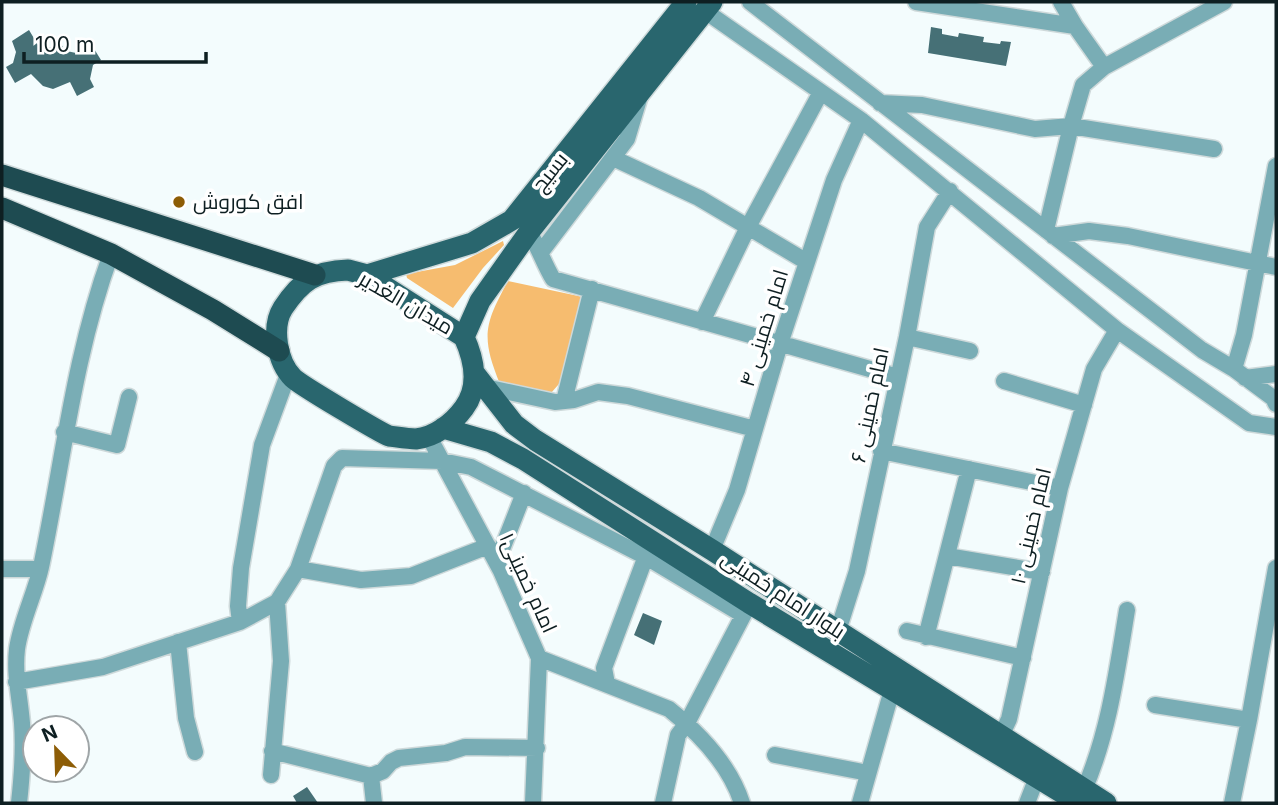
<svg xmlns="http://www.w3.org/2000/svg" width="1278" height="805" viewBox="0 0 1278 805" font-family="Inter,Cairo,sans-serif">
<style>
.green{fill:#f6bc6f}
.building{fill:#467076}
.lines{fill:none;stroke-linecap:round;stroke-linejoin:round}
.minor-casing{stroke:#ced9da;stroke-width:19}
.major-casing{stroke:#ced9da;stroke-width:24}
.highway-casing{stroke:#ced9da;stroke-width:24}
.minor{stroke:#79adb5;stroke-width:16}
.major{stroke:#29666e;stroke-width:21}
.highway{stroke:#1e4b51;stroke-width:21}
.poi-dot{fill:#8d5d06;stroke:#fff;stroke-width:2.5}
.labels{text-anchor:middle;stroke-width:7;stroke-linejoin:round;paint-order:stroke}
.street-label{font-size:21px;fill:#0e1f22;stroke:#fff}
.poi-label{font-size:21px;fill:#0e1f22;stroke:#fff;text-anchor:start}
</style>
<rect width="100%" height="100%" fill="#f3fcfd"/>
<path class="green" d="M503 241 504 245 483 268 453 308 407 278 406 274 455 265Z
M508 281 583 297 566 376 551 393 500 384C481 337 484 325 508 281Z"/>
<path class="building" d="M931 27 942 29V34L958 37 959 33 984 37 983 42 1000 44 1001 41 1011 42 1006 66 928 53Z
M29 30 38 45 52 48 53 44 63 46 62 50 76 53 91 44 101 60 93 65 90 79 94 87 77 96 70 82 53 89 43 86 31 74 15 83 6 67 13 63 16 52 12 41Z
M643 613 662 621 654 645 634 635Z
M307 787 318 803H297L293 796Z"/>
<g class="lines">
<g class="minor-casing">
<path id="minor" d="M750 2 1202 350 1234 369 1273 398 1276 404
M916 2 1075 26 1104 67
M1061 2 1075 26
M705 11 861 120 1117 330 1249 423 1276 427
M880 103 922 105 1035 129 1071 126 1214 149
M613 158 699 198 807 262
M1046 230 1071 126 1083 85 1104 67 1224 2
M529 232C539 248 544 264 553 279L898 377
M1053 236 1089 231 1128 236 1276 267
M541 252 627 139 640 96
M702 322 748 227 821 92
M907 337 970 351
M1234 369 1244 335 1276 166
M1245 378 1276 374
M1004 381 1084 405
M485 387 555 402 574 400 598 392 628 396 755 429
M564 401 592 289
M64 432 117 445 129 397
M428 435 501 571 539 658 533 803
M881 451 1060 488
M712 550 737 490 780 344 834 180 861 120
M947 556 1042 572
M497 562 524 493
M2 569H40
M298 569 361 580 411 576 488 546
M240 622 238 606 241 568 262 445 289 372
M838 631 857 571 907 337 927 227 950 191
M907 631 1023 658
M926 637 969 469
M178 642 186 718 195 752
M539 658 669 709C699 733 730 766 742 803
M16 682 103 667 240 622 277 602 298 569 334 466 342 458 442 461 471 467 646 557 743 615
M607 684 604 668 649 548
M1155 705 1249 720
M1001 736 1009 719 1060 488 1094 369 1117 330
M272 751 371 776 383 771 391 762 399 758 446 753 465 747 537 748
M775 755 868 773
M271 775 281 661 277 602
M371 776 374 803
M1084 790C1109 732 1117 671 1127 610
M19 803C22 776 24 750 22 723 20 698 14 675 17 649 21 621 35 594 41 567 63 462 74 355 111 254
M663 803 678 735 687 723 747 608
M860 803 892 690
M1027 803 1037 777
M1232 803 1249 720 1276 568"/>
</g>
<g class="major-casing">
<path id="major" d="M348 270 367 275 464 337C474 359 480 387 464 408 453 423 435 437 416 439 408 439 397 437 389 436 381 433 300 385 293 378 277 362 271 327 283 308 301 281 315 271 348 270Z
M367 275 472 243 512 220 686 2
M464 337 480 301 529 232 712 2
M475 374 514 424 535 440 712 550 1106 803
M443 428 491 442 523 459 749 603 1079 803"/>
</g>
<g class="highway-casing">
<path id="highway" d="M2 175 315 275
M2 208 111 254 213 310 279 351"/>
</g>
<use href="#minor" class="minor"/>
<use href="#major" class="major"/>
<use href="#highway" class="highway"/>
</g>
<circle class="poi-dot" cx="179" cy="202" r="7"/>
<g class="labels">
<g class="street-label">
<text transform="translate(550 172) rotate(-51)" y="7">بسیج</text>
<text transform="translate(406 303) rotate(30)" y="7">میدان الغدیر</text>
<text transform="translate(764 328) rotate(-73)" y="7">امام خمینی ۴</text>
<text transform="translate(870 405) rotate(-78)" y="7">امام خمینی ۶</text>
<text transform="translate(1031 526) rotate(-77)" y="7">امام خمینی ۱۰</text>
<text transform="translate(528 583) rotate(65)" y="7">امام خمینی۱</text>
<text transform="translate(783 595) rotate(33)" y="7">بلوار امام خمینی</text>
</g>
<g class="poi-label">
<text x="193" y="209">افق کوروش</text>
</g>
</g>
<rect width="1278" height="805" fill="none" stroke="#0e1f22" stroke-width="7"/>
<g transform="translate(56 749) rotate(337)"><circle r="33" fill="#ffffff" stroke="#9fa5a7" stroke-width="2"/>
<path d="M0-5L12 26L0 18L-12 26Z" fill="#8d5d06"/>
<text y="-10" font-size="19" font-weight="bold" text-anchor="middle" fill="#0e1f22">N</text>
</g>
<path d="M24 52v10h182v-10" fill="none" stroke="#0e1f22" stroke-width="3.5"/>
<text x="35" y="52" font-size="21" fill="#0e1f22" stroke="#ffffff" stroke-width="5" paint-order="stroke">100 m</text>
</svg>
